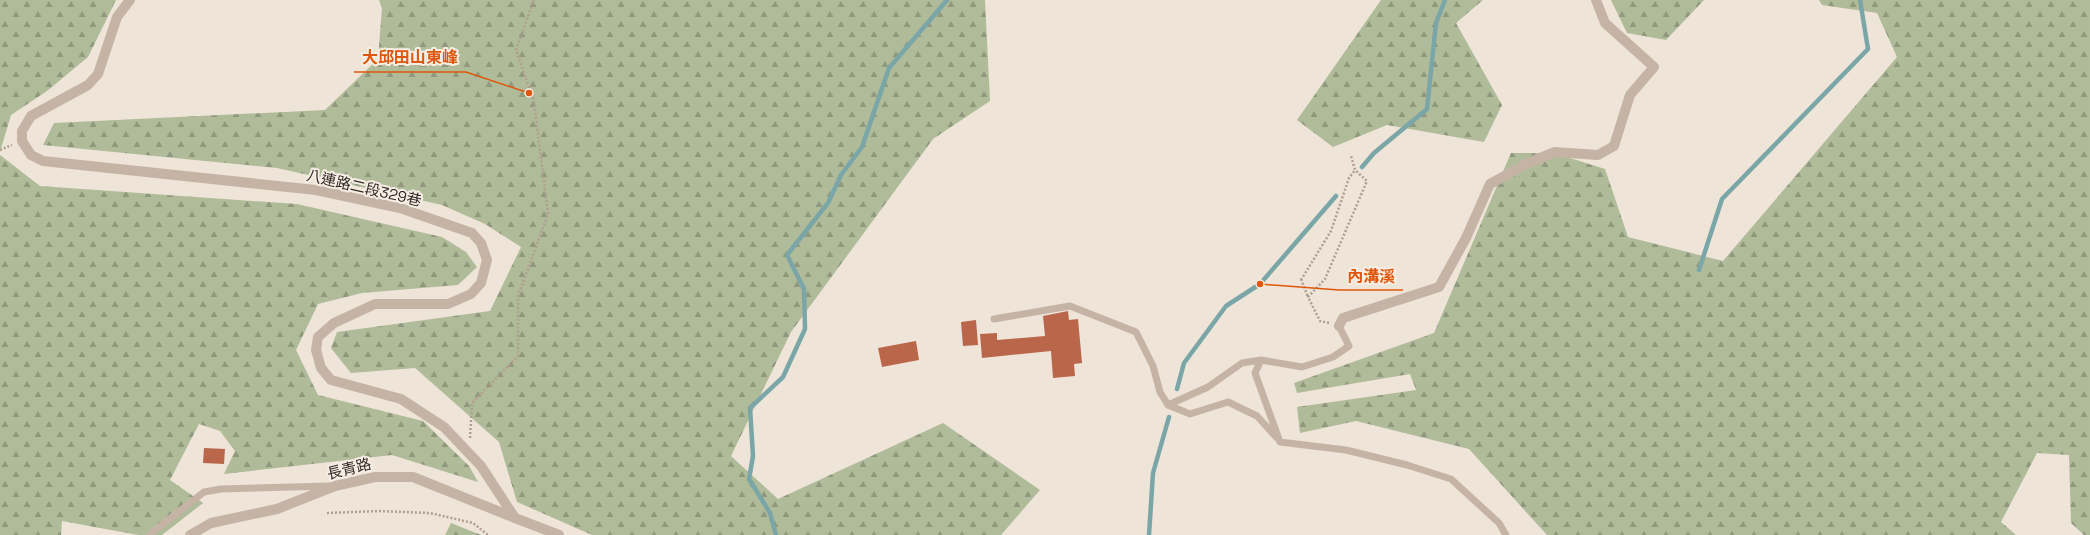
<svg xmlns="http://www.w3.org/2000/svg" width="2090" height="535" viewBox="0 0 2090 535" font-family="'Space Grotesk','Noto Sans TC',sans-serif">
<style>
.forest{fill:url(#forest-firs)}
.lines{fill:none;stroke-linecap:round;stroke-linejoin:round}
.stream{stroke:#7aa6a8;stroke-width:4.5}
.building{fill:#ba664a}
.path{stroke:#b09e90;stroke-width:2.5;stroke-dasharray:2 2;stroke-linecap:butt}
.service{stroke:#c5b4a6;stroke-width:7}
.minor{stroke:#c5b4a6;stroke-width:10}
.tertiary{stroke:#c5b4a6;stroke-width:10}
.labels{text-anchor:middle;stroke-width:4;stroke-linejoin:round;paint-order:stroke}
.street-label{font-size:15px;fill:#312a26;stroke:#f6eee4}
.leader{fill:none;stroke:#df570d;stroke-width:1.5}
.callout-dot{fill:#df570d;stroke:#f6eee4;stroke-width:1.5}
.callout-label{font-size:16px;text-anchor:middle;font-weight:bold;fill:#df570d;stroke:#f6eee4;stroke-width:4;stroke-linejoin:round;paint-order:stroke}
</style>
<defs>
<pattern id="forest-firs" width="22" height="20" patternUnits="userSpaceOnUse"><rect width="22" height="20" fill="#b0bb9a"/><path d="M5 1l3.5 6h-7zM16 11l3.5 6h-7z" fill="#90987d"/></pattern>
</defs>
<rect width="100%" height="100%" fill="#eee4d8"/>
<path class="forest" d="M0 0H116L88 57 47 91 11 115 0 152Z
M379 0H985L990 101 933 139 791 332 731 456 778 499 943 423 1040 490 1001 535H592L517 502 499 442 415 368 351 373 331 348 337 332 490 311 521 247 485 224 442 205 277 168 43 145 54 123 325 110 378 59 382 8Z
M1381 0H1483L1456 23 1502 105 1484 142 1387 125 1333 147 1297 120Z
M1611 0H1704L1666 40 1627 33Z
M1819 0H2090V535H2084L2071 523 2069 455 2037 453 2001 522 2016 535H1547L1469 449 1356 421 1300 433 1297 407 1416 390 1410 374 1297 393 1294 383 1434 333 1511 153H1554L1605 169 1628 237 1723 261 1897 57 1877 13 1822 5Z
M0 155 40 186 297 204 442 237 466 252 477 267 458 285 362 293 318 304 296 350 318 395 423 421 469 466 478 482 392 455 224 474 235 451 220 431 199 424 170 480 203 503 162 535H138L62 521 61 535H0Z
M451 523 481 535H445Z"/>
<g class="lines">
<path class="stream" d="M1362 167 1374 153 1427 109 1436 23 1445 0
M1699 270 1722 199 1868 49 1860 0
M1177 389 1184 363 1226 306 1260 284 1336 196
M776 535 770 513 749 479 753 456 750 408 783 377 805 329 804 289 787 255 828 203 841 175 862 147 889 68 947 0
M1149 535 1153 473 1169 417"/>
</g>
<path class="building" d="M1068 311 1069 320 1078 319 1082 363 1074 364 1075 376 1053 378 1051 351 982 358 980 334 997 333V340L1045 336 1043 316Z
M976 320 978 345 963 346 961 322Z
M916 341 919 360 882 367 878 348Z
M204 448 225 449 224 464 203 463Z"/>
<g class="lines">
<path class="path" d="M0 150 12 145
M1301 279 1308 297
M1301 280 1331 231 1349 178 1355 170
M1329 323 1320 321 1308 297 1325 279 1367 181 1355 170 1351 156
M470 438 472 403 518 356V296L548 214 534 102 516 50 534 0
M327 513 379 511 430 513 473 523 488 535"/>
<path class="service" d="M994 319 1070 306 1136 332 1153 366 1160 392 1168 405 1190 414 1228 402 1257 416 1277 438
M1339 326 1349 346 1333 357 1302 367 1261 360 1255 373 1280 442 1346 450 1407 465 1451 479 1499 523 1506 535
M1168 405 1208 387 1242 363 1261 360
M149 535 204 492 221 489 330 486"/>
<path class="minor" d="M130 0 117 17 98 74 88 85 31 116 22 131V141L31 155 43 161 316 190 400 208 472 233 481 243 487 260 481 283 471 294 448 304H375L334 323 318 337 316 350 321 368 331 380 401 399 444 427 481 466 515 518 559 535
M1339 326 1343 318 1439 287 1466 238 1490 184 1528 163 1555 152 1598 155 1614 146 1630 95 1654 67 1605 23 1596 0"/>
<path class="tertiary" d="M190 535 211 523 277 509 335 486 375 477H413L515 518"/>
</g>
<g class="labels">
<g class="street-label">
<text transform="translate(364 188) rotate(13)" y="5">八連路二段329巷</text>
<text transform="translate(349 469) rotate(-14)" y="5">長青路</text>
</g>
</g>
<path class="leader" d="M529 93L466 72H354M1260 284L1339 290H1403"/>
<g class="callout-dot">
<circle cx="529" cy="93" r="4"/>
<circle cx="1260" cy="284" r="4"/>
</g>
<g class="callout-label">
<text x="410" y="63">大邱田山東峰</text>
<text x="1371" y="282">內溝溪</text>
</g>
</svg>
